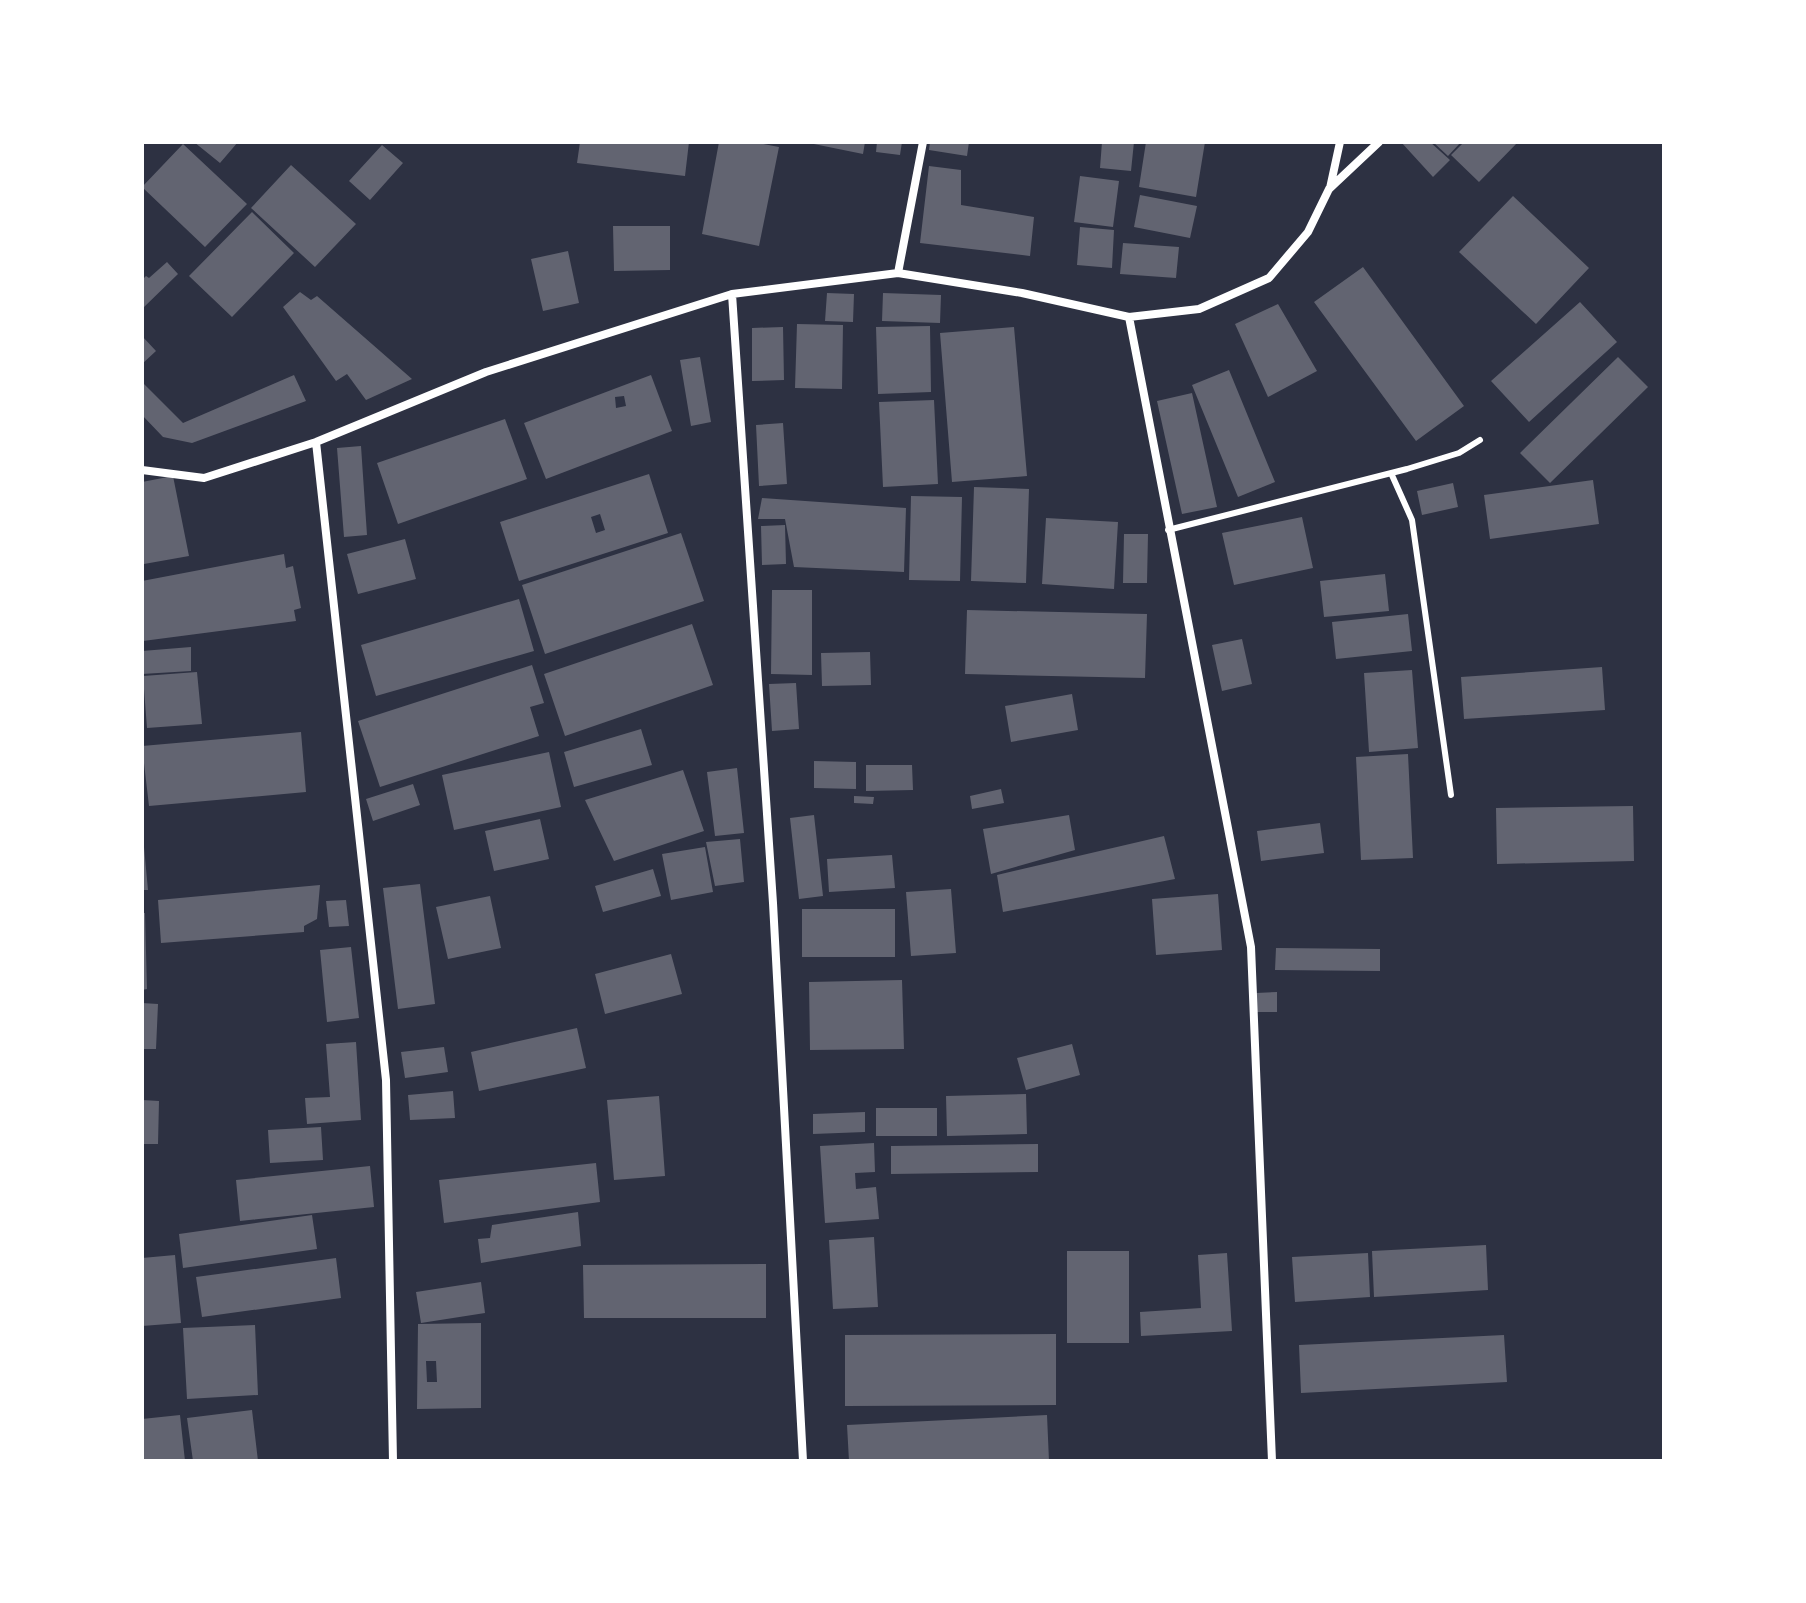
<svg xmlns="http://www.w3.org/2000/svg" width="1806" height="1603" viewBox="0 0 1806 1603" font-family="Signika,sans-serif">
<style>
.building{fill:#626471;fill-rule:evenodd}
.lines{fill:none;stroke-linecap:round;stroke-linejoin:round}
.service{stroke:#fff;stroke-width:6}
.minor{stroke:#fff;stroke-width:8}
</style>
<rect width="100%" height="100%" fill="#2d3142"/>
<path class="building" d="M194 142H238L220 163Z
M580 142H689L685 176 577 163Z
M719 142H753L779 147 759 246 702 234Z
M804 142H865L863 154Z
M877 142H902L900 155 876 152Z
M930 142H969L967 156 929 150Z
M1102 142H1134L1131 171 1100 168Z
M1146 142H1205L1196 197 1139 187Z
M1401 142H1430L1450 160 1433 177Z
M1433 142H1461L1448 156Z
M1464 142H1518L1479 182 1451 155Z
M183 144 247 204 205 247 142 187Z
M382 145 403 163 370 200 349 181Z
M291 165 356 224 315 267 251 208Z
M929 166 961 170V205L1034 217 1030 256 920 243Z
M1080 176 1119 181 1113 227 1074 222Z
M1140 195 1197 206 1190 238 1134 227Z
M1513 196 1589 268 1536 324 1459 252Z
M252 212 294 253 232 317 189 276Z
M613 226H670V270L614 271Z
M1080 227 1114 230 1112 268 1077 265Z
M1123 243 1179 247 1176 278 1120 274Z
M568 251 579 303 543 311 531 259Z
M167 262 178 274 142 309V280L146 276 149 278Z
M1363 267 1464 406 1416 441 1314 302Z
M300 292 311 300 317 296 412 379 366 400 347 374 336 381 283 307Z
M827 293 854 294 853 322 825 321Z
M883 293 941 295 940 323 882 321Z
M1580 302 1617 342 1529 422 1491 381Z
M1278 304 1317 371 1268 397 1235 324Z
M797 324 843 325 842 389 795 388Z
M930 326 931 392 878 394 876 327Z
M783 327 784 380 752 381V328Z
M1014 327 1027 476 952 482 940 333Z
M142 336 156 351 142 364Z
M700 357 711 422 691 426 680 360Z
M1618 357 1648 387 1550 483 1520 453Z
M1229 370 1275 482 1238 497 1192 385Z
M294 375 306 401 192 443 163 437 142 415V382L183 423Z
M651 375 672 431 546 479 524 423ZM624 396 626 406 616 408 615 397Z
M1192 393 1217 507 1182 514 1157 401Z
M934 400 938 484 883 487 879 402Z
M505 419 527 479 398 524 377 463Z
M783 423 787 484 759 486 756 425Z
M361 446 367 535 344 537 337 448Z
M649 474 668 533 519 581 500 522ZM600 514 605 530 596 533 591 517Z
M173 476 189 556 144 564 142 552V482Z
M1593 480 1599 524 1490 539 1484 495Z
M1453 483 1458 507 1422 515 1417 491Z
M974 487 1029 489 1026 583 971 581Z
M911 496 962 497 960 581 909 580Z
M762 498 906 508 904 572 794 567 785 519H758Z
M1302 517 1313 568 1234 585 1222 533Z
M1046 518 1118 522 1114 589 1042 584Z
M785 525 786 564 762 565 761 526Z
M681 533 704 601 545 654 522 585Z
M1124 534H1148L1147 583H1123Z
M405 539 416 579 358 594 347 554Z
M284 554 286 568 293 566 301 608 294 610 296 621 143 641 142 581Z
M1385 574 1389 611 1324 617 1320 581Z
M772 590H812V675L771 674Z
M519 599 534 651 376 696 361 645Z
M967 610 1147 614 1145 678 965 674Z
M1408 614 1412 651 1336 659 1332 622Z
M692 624 713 685 565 736 544 674Z
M1242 639 1252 684 1222 691 1212 645Z
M191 647V671L142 674V651Z
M870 652 871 685 822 686 821 653Z
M532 665 544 703 530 707 539 736 380 787 358 721Z
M1602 667 1605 710 1464 719 1461 677Z
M1412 670 1418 748 1369 752 1364 673Z
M197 672 202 724 147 728 143 676Z
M796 683 799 729 772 731 769 684Z
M1072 694 1078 730 1011 742 1005 706Z
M641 729 652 765 574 787 564 752Z
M301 732 306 792 149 806 142 746Z
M549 752 561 807 454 830 442 775Z
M1408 754 1413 858 1361 860 1356 757Z
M814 761 856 762V789L814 788Z
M866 765H912L913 790 866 791Z
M737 768 744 833 715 836 707 772Z
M683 770 704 831 614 861 585 800Z
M413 784 420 805 373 821 366 799Z
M1001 789 1004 803 972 809 970 796Z
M854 796 874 797 873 804 854 803Z
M1633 806 1634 861 1497 864 1496 808Z
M814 815 823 896 799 899 790 818Z
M1069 815 1075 850 991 874 983 829Z
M540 819 549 859 494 871 485 831Z
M1320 823 1324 853 1261 861 1257 831Z
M1164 836 1175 879 1003 912 997 875Z
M740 839 744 882 715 886 706 842Z
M142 847H144L148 890H142Z
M705 847 713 892 671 900 662 854Z
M892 855 895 888 829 892 827 859Z
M653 869 661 896 603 912 595 886Z
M420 884 435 1004 398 1009 383 888Z
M320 885 317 919 304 926V932L161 943 158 900Z
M951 889 956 953 911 956 906 892Z
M1218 894 1222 950 1156 955 1152 899Z
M490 896 501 948 448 959 436 907Z
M346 900 349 926 329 927 326 901Z
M802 909H895V957H802Z
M142 913H145L147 989 142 990Z
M351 947 359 1018 327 1022 320 950Z
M1276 948 1380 949V971L1275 970Z
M671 954 682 994 605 1014 595 974Z
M902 980 904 1049 810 1050 809 982Z
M1277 992V1012H1257L1256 993Z
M142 1003 158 1004 156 1049H142Z
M577 1028 586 1068 479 1091 471 1052Z
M356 1042 361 1120 307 1124 305 1098 330 1097 326 1044Z
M1072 1044 1080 1075 1026 1090 1017 1058Z
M444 1047 448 1072 405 1078 401 1052Z
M453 1091 455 1118 410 1120 408 1095Z
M1026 1094 1027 1134 947 1136 946 1096Z
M659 1096 665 1176 614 1180 607 1100Z
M142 1100 159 1101 158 1144H142Z
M876 1108H937V1136H876Z
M865 1112V1132L813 1134V1114Z
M321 1127 323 1160 270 1163 268 1130Z
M874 1143 875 1172 855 1173 856 1189 876 1187 879 1219 825 1223 820 1146Z
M1038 1144V1172L891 1174V1146Z
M596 1163 600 1202 444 1223 439 1180Z
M370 1166 374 1207 240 1221 236 1180Z
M578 1212 581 1246 481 1263 478 1239 490 1238 492 1225Z
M312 1215 317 1249 183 1268 179 1234Z
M874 1237 878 1307 833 1309 829 1240Z
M1486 1245 1488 1290 1374 1297 1372 1251Z
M1067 1251H1129V1343H1067Z
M1227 1253 1232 1331 1141 1336 1140 1312 1201 1308 1198 1255Z
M1368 1253 1370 1297 1295 1302 1292 1257Z
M175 1255 181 1323 142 1326V1258Z
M336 1258 341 1298 202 1317 196 1277Z
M766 1264V1318H584L583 1265Z
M481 1282 485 1313 421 1323 416 1292Z
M481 1323V1408L417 1409 418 1324ZM426 1361H436L437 1382H427Z
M255 1325 258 1395 187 1399 183 1328Z
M1056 1334V1405L845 1406V1335Z
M1504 1335 1507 1382 1301 1393 1299 1345Z
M252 1410 258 1461H193L187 1418Z
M180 1415 185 1461H142V1419Z
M1047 1415 1049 1461H849L847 1425Z"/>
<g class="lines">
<path class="service" d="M1391 473 1412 520 1451 795
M1168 530 1407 469 1459 453 1480 440"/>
<path class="minor" d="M1330 188 1340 142
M898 273 923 142
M732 294 773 903 803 1461
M1129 317 1251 947 1272 1461
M316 442 386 1080 393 1461
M142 470 204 478 316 442 486 372 732 294 898 273 1022 293 1129 317 1199 309 1269 278 1308 232 1329 189 1379 142"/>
</g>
<rect width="1806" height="1603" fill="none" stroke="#ffffff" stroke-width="288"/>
</svg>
